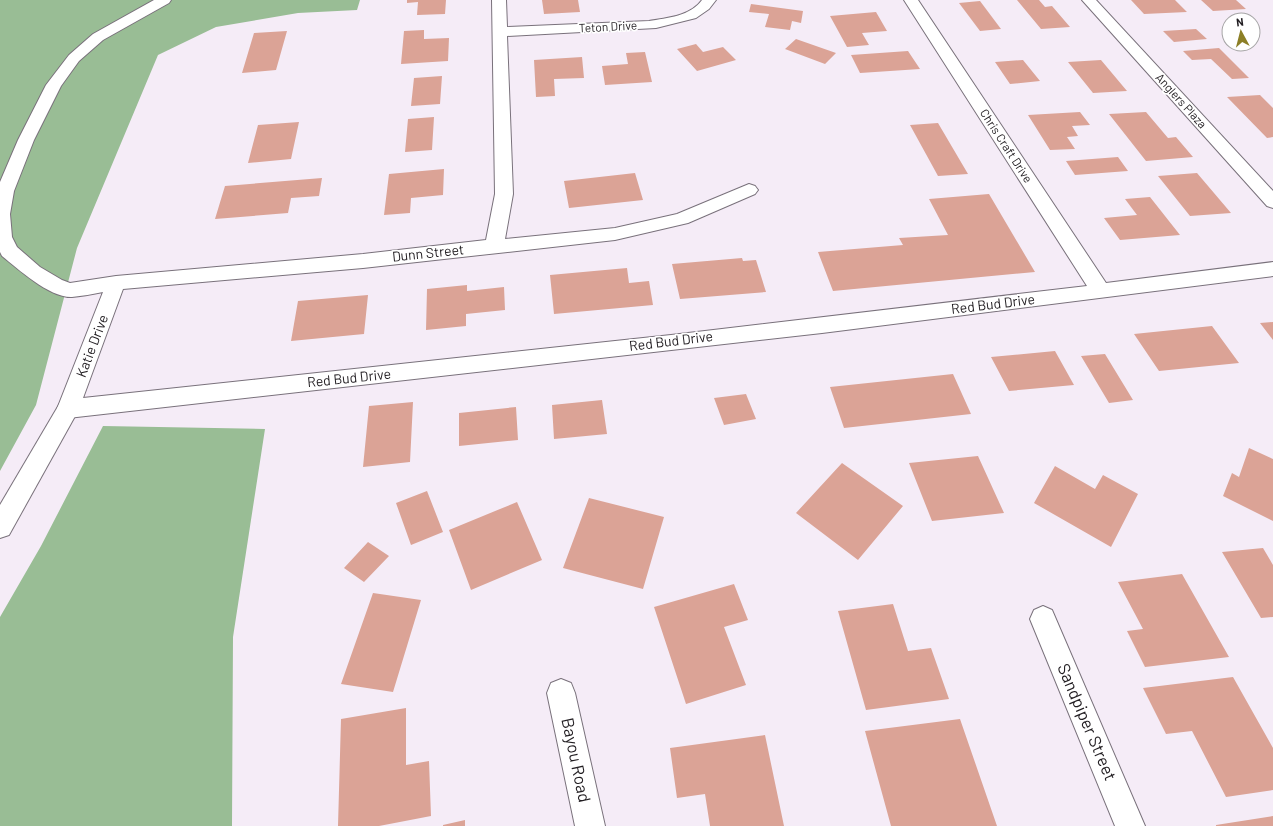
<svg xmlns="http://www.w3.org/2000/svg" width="1273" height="826" viewBox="0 0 1273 826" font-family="Barlow,sans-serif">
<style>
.forest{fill:#99bd95}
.building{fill:#dba396}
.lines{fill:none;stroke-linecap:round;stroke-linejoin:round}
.minor-casing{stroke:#79717b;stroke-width:2}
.tertiary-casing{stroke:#79717b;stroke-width:2}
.minor{fill:#fff;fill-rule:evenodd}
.tertiary{fill:#fff;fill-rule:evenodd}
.labels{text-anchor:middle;stroke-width:3.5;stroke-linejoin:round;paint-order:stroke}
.far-street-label{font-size:12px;fill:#211d21;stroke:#fff}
.street-label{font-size:14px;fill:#211d21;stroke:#fff}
.near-street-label{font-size:17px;fill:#211d21;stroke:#fff}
</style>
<rect width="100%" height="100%" fill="#f5ecf7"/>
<path class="forest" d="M0 0H360L357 10 298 13 216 27 158 55 77 248 36 405 0 471Z
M103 426 265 429 233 637 232 826H0V617L41 546Z"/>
<path class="building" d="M407 0H446L445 14 417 15 418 2 407 3Z
M542 0H578L580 12 544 14Z
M1017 0H1039L1045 7 1052 6 1070 27 1041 29Z
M1131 0H1175L1187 12 1144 14Z
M1201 0H1236L1246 9 1213 11Z
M980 1 1001 29 980 31 959 3Z
M751 4 803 11 801 23 792 21 790 30 765 27 769 14 749 12Z
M876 12 887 31 862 33 869 45 847 47 830 16Z
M1196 29 1207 39 1174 42 1163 31Z
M424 30V39L449 38 448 61 401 64 404 31Z
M287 31 276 70 242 73 254 33Z
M796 39 836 53 825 64 785 49Z
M696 44 703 52 723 47 736 60 697 71 677 49Z
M1219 48 1249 78 1232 79 1211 59 1192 60 1183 51Z
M908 51 920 69 860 73 851 55Z
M645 52 652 82 605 85 602 66 628 64 626 53Z
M582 57 584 78 554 79 555 96 536 97 534 60Z
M1023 60 1040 81 1010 84 995 62Z
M1101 60 1127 91 1093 93 1068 62Z
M442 76 440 104 411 106 414 78Z
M1260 95 1273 108V137L1267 138 1227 97Z
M1080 112 1090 125 1072 126 1078 136 1067 137 1075 149 1050 150 1028 115Z
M1146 112 1168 138 1176 137 1193 157 1146 161 1109 114Z
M434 117 432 150 405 152 408 119Z
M299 122 291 159 248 163 258 125Z
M938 123 968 174 938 176 910 125Z
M1118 157 1128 171 1075 175 1066 161Z
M444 169 443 195 411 198 410 213 384 215 389 174Z
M635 173 643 200 569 208 564 181Z
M1197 173 1231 213 1190 216 1158 176Z
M322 178 319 196 291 198 288 213 215 219 225 186Z
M989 194 1035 272 833 291 818 252 903 245 899 238 948 235 929 199Z
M1150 197 1180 235 1120 240 1104 218 1137 215 1125 199Z
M742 258 743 261 756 260 766 292 680 299 672 264Z
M627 268 629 283 649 281 653 305 554 314 550 275Z
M467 285V291L504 287 505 310 466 314V326L426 330 427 289Z
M368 295 364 334 291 341 298 301Z
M1273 322V340L1260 323Z
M1212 326 1239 363 1159 371 1134 334Z
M1055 351 1074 385 1009 391 991 357Z
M1105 354 1133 400 1109 403 1081 356Z
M953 374 971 414 844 428 830 387Z
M746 394 756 419 724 425 714 398Z
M602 400 607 434 554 439 552 405Z
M413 402 410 462 363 467 369 406Z
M516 407 518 440 459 446V413Z
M1249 448 1273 459V521L1223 496 1232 473 1239 477Z
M978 456 1004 513 932 521 909 463Z
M842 463 903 506 858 560 796 513Z
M1055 466 1095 489 1103 475 1138 494 1111 547 1034 503Z
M427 491 443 532 411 545 396 503Z
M589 498 664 517 643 589 563 568Z
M517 502 542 560 471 590 449 530Z
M368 542 389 556 364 582 344 568Z
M1263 548 1273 565V617L1261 618 1222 552Z
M1182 574 1229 657 1145 667 1127 631 1143 629 1118 582Z
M734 584 748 620 724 627 746 685 686 704 654 607Z
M373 593 421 600 393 692 341 684Z
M893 604 908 651 931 648 949 699 866 710 838 611Z
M1233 677 1273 748V790L1226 797 1192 731 1166 734 1143 688Z
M406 708V765L429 761 431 816 379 826H338L341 719Z
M960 719 997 826H891L865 731Z
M765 735 784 826H710L705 794 677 798 670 748Z
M1273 816V826H1216V825Z
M465 820V826H443V825Z"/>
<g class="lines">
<g class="minor-casing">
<path id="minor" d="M154 0H171L169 3 103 40 79 61 61 86 34 140 14 191 10 214 12 237 17 247 40 267 62 280 70 283 116 276 363 254 486 240 495 194 492 0H506L507 27 649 21C667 18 691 16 702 0H716L709 9 696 18 656 28 507 36 513 194 505 239 615 228 677 214 749 184 755 186 758 190 755 194 688 223 615 240 363 268 123 289 83 398 671 335 1087 286 904 0H918L1106 283 1273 262V276L822 333 68 418 60 415 57 409 103 292C93 294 82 296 72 297 50 298 18 269 2 256L0 252V182L18 140 46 85 69 55 93 34Z
M1082 0H1096L1273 191V208L1267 206Z
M1043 606 1052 610 1145 826H1115L1030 619 1034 610Z
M561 679 571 683 575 693 605 826H575L547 693 551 683Z"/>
</g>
<g class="tertiary-casing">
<path id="tertiary" d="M68 400 76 403 79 409 9 535 0 538V505L60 403Z"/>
</g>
<use href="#minor" class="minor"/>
<use href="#tertiary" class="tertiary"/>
</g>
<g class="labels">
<g class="far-street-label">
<text transform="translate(608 27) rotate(-3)" y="4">Teton Drive</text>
<text transform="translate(1181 101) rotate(48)" y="4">Anglers Plaza</text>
<text transform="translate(1006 146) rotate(57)" y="4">Chris Craft Drive</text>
</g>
<g class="street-label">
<text transform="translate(428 253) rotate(-6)" y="5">Dunn Street</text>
<text transform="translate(993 304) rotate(-7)" y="5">Red Bud Drive</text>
<text transform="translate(671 341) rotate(-7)" y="5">Red Bud Drive</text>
<text transform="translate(92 346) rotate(-69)" y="5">Katie Drive</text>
<text transform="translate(349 378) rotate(-6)" y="5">Red Bud Drive</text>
</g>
<g class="near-street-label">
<text transform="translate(1087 722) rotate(67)" y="6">Sandpiper Street</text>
<text transform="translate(576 760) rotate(78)" y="6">Bayou Road</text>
</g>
</g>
<g transform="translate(1241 32) rotate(353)"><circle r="19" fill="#ffffff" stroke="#a6a5a6"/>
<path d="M0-3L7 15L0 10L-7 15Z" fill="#8c7f26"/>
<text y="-6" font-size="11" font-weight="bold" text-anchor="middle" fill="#211d21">N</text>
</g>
</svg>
